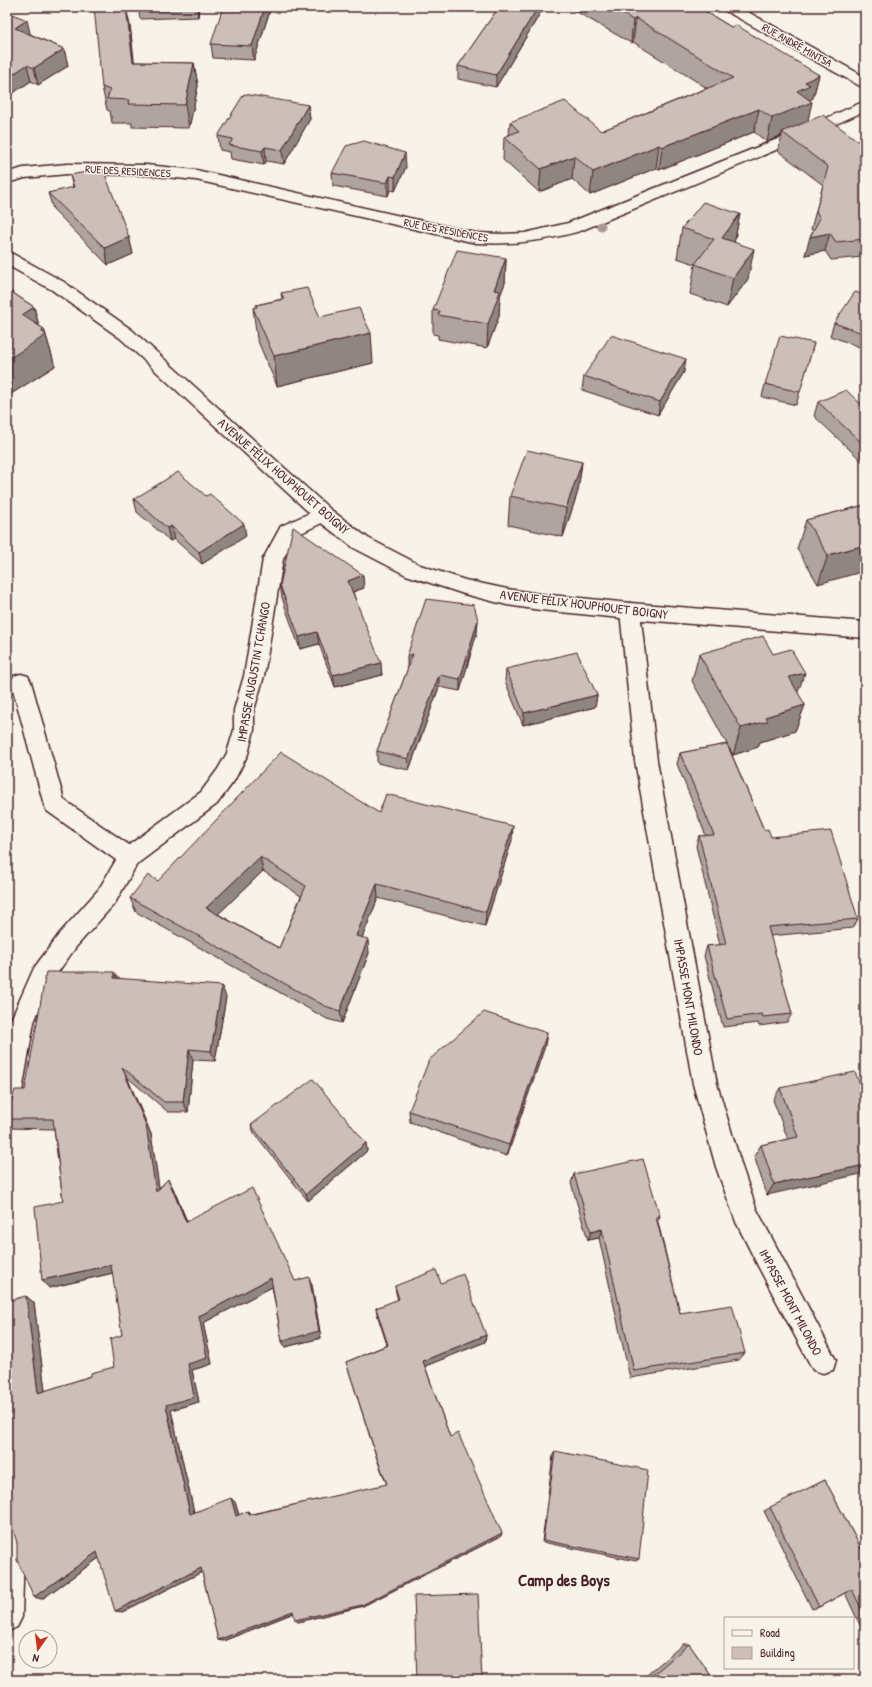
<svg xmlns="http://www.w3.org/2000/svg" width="872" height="1687" viewBox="0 0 872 1687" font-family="'Patrick Hand',sans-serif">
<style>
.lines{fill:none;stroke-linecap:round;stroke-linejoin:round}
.minor-casing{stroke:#4a1f2b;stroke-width:3}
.major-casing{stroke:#4a1f2b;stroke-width:3}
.minor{fill:#f7f3e8;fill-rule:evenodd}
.major{fill:#f7f3e8;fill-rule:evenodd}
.tree{fill:#ac9796}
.wall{fill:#afa49f;stroke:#4a1f2b;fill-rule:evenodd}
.shaded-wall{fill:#8f8682;stroke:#4a1f2b}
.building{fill:#ccbfb9;stroke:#4a1f2b;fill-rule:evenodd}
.labels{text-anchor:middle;stroke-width:3;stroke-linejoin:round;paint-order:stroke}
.far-street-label{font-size:11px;fill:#4a1f2b;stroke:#f7f3e8}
.street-label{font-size:13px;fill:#4a1f2b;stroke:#f7f3e8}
.near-neighbourhood-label{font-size:17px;font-weight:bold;fill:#4a1f2b;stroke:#f7f3e8}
</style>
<rect width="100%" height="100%" fill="#f7f3e8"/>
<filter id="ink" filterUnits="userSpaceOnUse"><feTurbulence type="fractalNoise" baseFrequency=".025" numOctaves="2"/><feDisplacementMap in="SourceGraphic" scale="8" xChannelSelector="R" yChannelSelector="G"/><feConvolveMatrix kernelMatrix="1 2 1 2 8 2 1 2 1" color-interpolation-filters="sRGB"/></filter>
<g filter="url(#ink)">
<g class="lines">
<g class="minor-casing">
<path id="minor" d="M722 7H739L865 77V87L860 86 724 10Z
M865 101V111L805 138 580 231C545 241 512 245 476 243L196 180 146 175 67 174 25 178 7 183V173L23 168 67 164 146 165 196 170 476 233 502 234 525 233 568 223 795 132Z
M323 507 330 509 332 514 330 519 295 536 283 559 264 676 254 710V730L248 754 234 781 217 804 137 864 115 903 76 947 51 982 34 1022 19 1109 16 1117 7 1121V1040L10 1022 34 968 60 933 99 889 116 860 47 811 44 805 11 682 14 676 21 674 28 676 31 682 64 800 129 845 201 792 218 769 227 753 234 730V710L244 676 263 559 281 526Z
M630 603 637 606 640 611 657 761 717 1084 742 1167 756 1208 836 1360 833 1370 823 1373 813 1370 758 1266 736 1222 716 1167 693 1084 635 761 620 611 623 606Z
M7 1519 17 1523 24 1546 22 1617 17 1627 7 1632Z"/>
</g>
<g class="major-casing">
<path id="major" d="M7 253 13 254 64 282 132 330 330 509 368 538 420 565 465 580 507 589 540 594 630 603 865 622V638L630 619 540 610 507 605 464 594 406 575 354 548 316 519 120 338 52 290 7 265Z"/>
</g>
<use href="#minor" class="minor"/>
<use href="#major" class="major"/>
</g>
<circle class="tree" cx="601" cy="226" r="4.5"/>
<path class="wall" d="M138 7H199L198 17 140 19Z
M271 7 254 60 213 58 211 44Z
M499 7H544L496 87 458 79V66Z
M570 7H698L731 27 819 75 813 98 809 100 808 122 865 146V252L863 257 831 260 825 251 805 255 813 232 811 229 823 185 778 151 782 135 767 142 754 132 659 170 656 168 590 195 572 179 539 192 503 160 504 137 509 135 510 122 601 131 707 88 633 42 631 43 570 8Z
M7 12 30 34 64 49 68 66 38 85 31 81 7 97Z
M130 25 134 62 194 63 198 86 189 128 132 127V123H112L110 111 107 110 102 87Z
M308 105 310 119 284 164 266 161 264 165 231 159 230 152 220 150 218 136Z
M406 167 395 191 390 190 388 196 333 186 332 173Z
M70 175 129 237 133 254 108 265 53 209 48 193 73 188Z
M740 214 734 242 748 279 727 307 690 294 695 264 677 258 682 228Z
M506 258 505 283 500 296 499 316 487 348 438 339V335L433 334V310Z
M7 289 34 307 39 326 44 329 55 366 11 394 7 391Z
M281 293 320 317 373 363 277 386 257 339 253 308 256 307V305L282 299Z
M865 295V349L830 336 834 323Z
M814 343 796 405 762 397 765 384Z
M684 372 658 415 582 390 584 376Z
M818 402 865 408V464L814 416Z
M582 462 578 491 563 537 508 525 510 496Z
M134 499 246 536 202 564 174 539 170 541 137 512Z
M865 505 818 584 797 549 806 520Z
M280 585 364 588 353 592 382 675 335 687 319 644 300 649 282 598Z
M478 620 477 632 460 691 439 687 409 770 377 763V751L408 668H407Z
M699 654H773L805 705 795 731 760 742 758 747 733 755 729 748 764 830 771 837 858 919 853 928 770 936 792 1014 787 1022 759 1026 758 1023 723 1027 704 956 707 946 720 945 696 846 699 836H706L677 764 680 753 727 744 692 681Z
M506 669 597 695 595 707 523 725 505 681Z
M379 813 512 840 485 926 378 898 362 938 369 953 342 1023 327 1019 136 912 130 898 158 881ZM263 871 301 896 279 948 218 914Z
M117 978 226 997 215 1061 193 1060 188 1112H168L127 1077 151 1134 159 1188 168 1179 173 1188 187 1221 295 1281 312 1285 321 1338 285 1347 282 1341 272 1287 203 1323 212 1364 192 1370 199 1402 171 1410 194 1512 235 1502 239 1515 248 1511 251 1514 387 1485 378 1462 346 1362 387 1345 377 1314 376 1308 398 1300 396 1293 395 1286 441 1283 486 1335 485 1342 425 1366 450 1437 501 1536 363 1606 298 1622 294 1613 223 1641 218 1640 202 1572 122 1612 99 1558 42 1599 34 1597 17 1543 26 1296 34 1303 45 1391 91 1376 114 1367 122 1335 113 1273 49 1288 42 1280 63 1201 54 1129 7 1128V1119L9 1109Z
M545 1046 507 1156 410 1122 409 1111Z
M780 1088 865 1098 767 1195 754 1156 761 1145 788 1139 773 1100Z
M251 1125 366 1143 367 1151 308 1201 254 1133Z
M574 1174 658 1222 680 1313 745 1353 739 1360 630 1378 599 1238 588 1240 571 1183Z
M555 1451 639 1559 636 1561 542 1542 553 1455Z
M825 1480 865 1556V1636L845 1593 819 1607 812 1609 764 1511Z
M683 1644H689L714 1680H641Z"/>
<path class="shaded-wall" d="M126 7 130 25 137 85 133 62Z
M197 7H199L198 17Z
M265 7H271L254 60 252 46Z
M538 7H544L496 87V75Z
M636 18 633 42 631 43 633 20Z
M27 20 31 37 15 28Z
M64 49 68 66 38 85 34 68Z
M194 63 198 86 189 128 185 105Z
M27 65 31 81 7 97V78Z
M819 75 813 98 806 102H812L807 125 782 132V135L767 142 772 118 797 91 805 82Z
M308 105 310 119 284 164 282 150Z
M759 109 754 132 659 170 662 147Z
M659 145 656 168 590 195 593 172Z
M265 147 266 161 264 165 262 151Z
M405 153 406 167 395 191V177Z
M574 156 572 179 539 192 541 169Z
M390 176V190L388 196 387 183Z
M740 214 734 244 722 238Z
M830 233 825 251 805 255 810 237Z
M129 237 133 254 108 265 105 248Z
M754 249 748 279 727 307 733 278Z
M506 258 505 283 500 296 499 316 487 348 488 324 494 290Z
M34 307 42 337 41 331 44 329 55 366 11 394 7 382V360L22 315Z
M371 333 373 363 277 386 274 356Z
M686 359 684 372 658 415 660 402Z
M582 462 578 491 563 537 566 508Z
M244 524 246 536 202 564 199 552Z
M171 526 174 539 170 541 167 528Z
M865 545V571L818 584 828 555Z
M363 575 364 588 349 593 348 581Z
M478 620 477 632 460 691V679Z
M317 632 319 644 300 649 299 637Z
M413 654V666L407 668V656Z
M381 663 382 675 335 687 333 675Z
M805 673 795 700 789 677Z
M439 675V687L409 770 408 759Z
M597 695 595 707 523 725 524 713Z
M805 705 795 731 760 742 758 747 733 755 741 728 765 717Z
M513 826 512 840 485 926 486 912Z
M260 857 263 871 210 922 206 908Z
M377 884 378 898 357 950 356 936Z
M368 939 369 953 342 1023 340 1011Z
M114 972 120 983 114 978Z
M222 986 226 997 215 1061 211 1051Z
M547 1033 545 1046 507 1156 509 1145Z
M189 1049 193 1060 188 1112 183 1102Z
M122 1067 127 1077 151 1134 161 1200 156 1192Z
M366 1143 367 1151 308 1201 306 1194Z
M865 1165V1173L767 1195 774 1184Z
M168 1179 173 1188 190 1230 186 1222Z
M660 1216 656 1225V1217Z
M602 1229 599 1238 588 1240 591 1232Z
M111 1265 117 1272 49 1288 42 1280Z
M309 1277 312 1285 321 1338 285 1347 282 1341Z
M271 1278 274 1286 203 1323 212 1364 192 1370 199 1402 171 1410 195 1517 190 1514 166 1405 188 1364 199 1316Z
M26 1296 34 1303 46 1399 38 1393Z
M486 1335 485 1342 423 1367V1361Z
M231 1498 235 1502 240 1519 236 1516Z
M502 1533 501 1536 363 1606 298 1622 295 1620Z
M97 1552 104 1554 42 1599 34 1597Z
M201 1568 206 1570 122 1612 115 1611Z
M293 1611 296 1612 223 1641 218 1640Z"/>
<path class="building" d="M94 7H126L133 62 194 63 185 105 128 104 129 100 107 99 110 90 102 87Z
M223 7H265L252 46 211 44Z
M499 7H538L496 75 458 66Z
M611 7H698L731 27 736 25 819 75 805 82 810 85 797 91 812 102 772 118 759 109 662 147 659 145 593 172 574 156 541 169 504 137 519 131 510 122 565 101 601 131 733 78 636 18 633 20Z
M7 12 27 20 15 28 64 49 34 68 27 65 7 78Z
M244 94 308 105 282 150 265 147 262 151 229 145 233 139 218 136Z
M823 115 865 146V239L836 242 830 233 810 237 820 218 816 211 828 167 782 132Z
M364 141 405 153 395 177 390 176 387 183 332 173 346 146Z
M103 169 129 237 105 248 48 193 74 187 70 175Z
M703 202 740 214 722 238 754 249 733 278 695 264 714 239 682 228Z
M457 250 506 258 494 290 500 291 488 324 438 315 440 311 433 310Z
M307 288 320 317 359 308 371 333 274 356 253 308 257 307 256 305 284 299 281 293Z
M7 289 34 307 22 315 44 329 41 331 46 335 7 360Z
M855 292 865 295V334L834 323Z
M611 335 686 359 660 402 584 376Z
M780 336 814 343 800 392 765 384Z
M846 390 865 408V446L818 402Z
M527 450 582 462 566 508 510 496Z
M178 472 206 496 210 494 244 524 199 552 171 526 167 528 134 499Z
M865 505V545L828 555 806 520Z
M293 527 363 575 348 581 381 663 333 675 317 632 299 637 280 585Z
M426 599 474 605 478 620 460 679 439 675 408 759 377 751 413 654 407 656Z
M763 636 773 654 791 649 805 673 789 677 805 705 765 717 768 721 741 728 699 654Z
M577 652 597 695 524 713 506 669Z
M727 744 764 830 768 829 771 837 831 831 858 919 768 927 792 1014 763 1017 762 1014 727 1019 707 946 726 944 699 836 714 835 680 753Z
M281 752 379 813 386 794 513 826 486 912 377 884 356 936 368 939 340 1011 325 1006 130 898 148 875 158 881ZM260 857 306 886 279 948 206 908Z
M46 972H114V978L222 986 211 1051 189 1049 183 1102H164L122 1067 146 1125 156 1192 168 1179 186 1222 252 1188 295 1281 309 1277 319 1331 282 1341 271 1278 199 1316 207 1358 188 1364 194 1397 166 1405 190 1514 231 1498 236 1516 248 1511 249 1515 387 1484 377 1458 346 1362 388 1345 376 1308 399 1299 395 1286 436 1270 441 1283 463 1274 486 1335 423 1361 450 1437 458 1433 502 1533 362 1605 295 1620 293 1611 218 1640 201 1568 115 1611 97 1552 34 1597 17 1560V1543L10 1519 7 1518V1301L26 1296 38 1393 91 1376V1373L114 1367 110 1339 122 1335 111 1265 42 1280 35 1207 63 1201 53 1119H7V1109H9L15 1090H25Z
M484 1012 547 1033 509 1145 409 1111 429 1060Z
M855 1072 865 1098V1165L774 1184 761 1145 798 1137 780 1088Z
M313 1079 366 1143 306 1194 251 1125Z
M643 1159 660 1216 656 1217 680 1313 732 1305 745 1353 634 1371 602 1229 591 1232 574 1174Z
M555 1451 648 1470 639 1559 543 1540Z
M825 1480 865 1556V1617L852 1589 819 1607 770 1507Z
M478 1594 482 1680H417L414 1596Z
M689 1644 714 1680H647Z"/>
</g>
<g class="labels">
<g class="far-street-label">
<text transform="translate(797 45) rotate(29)" y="4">RUE ANDRÉ MINTSA</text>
<text transform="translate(128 171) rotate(3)" y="4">RUE DES RESIDENCES</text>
<text transform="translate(446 230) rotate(11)" y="4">RUE DES RESIDENCES</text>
</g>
<g class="street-label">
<text transform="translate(284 476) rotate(41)" y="5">AVENUE FÉLIX HOUPHOUET BOIGNY</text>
<text transform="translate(584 604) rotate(7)" y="5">AVENUE FÉLIX HOUPHOUET BOIGNY</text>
<text transform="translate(253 672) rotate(-80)" y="5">IMPASSE AUGUSTIN TCHANGO</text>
<text transform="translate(689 997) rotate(80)" y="5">IMPASSE MONT MILONDO</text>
<text transform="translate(791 1302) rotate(62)" y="5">IMPASSE MONT MILONDO</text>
</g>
<g class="near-neighbourhood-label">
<text x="564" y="1586">Camp des Boys</text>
</g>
</g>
<rect width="872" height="1687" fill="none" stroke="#f7f3e8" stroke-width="24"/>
<rect x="12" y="12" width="848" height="1663" fill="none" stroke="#4a1f2b" stroke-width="1.5" filter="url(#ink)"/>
<rect x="724" y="1617" width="130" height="52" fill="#f7f3e8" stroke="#b29e9c"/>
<rect x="732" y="1630" width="20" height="6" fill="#f7f3e8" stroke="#b29e9c"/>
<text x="760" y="1637" font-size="12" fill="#4a1f2b">Road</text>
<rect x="732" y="1647" width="20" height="12" fill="#ccbfb9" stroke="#b29e9c"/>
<text x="760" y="1657" font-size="12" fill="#4a1f2b">Building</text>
<g transform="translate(38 1649) rotate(194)"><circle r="19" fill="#f7f3e8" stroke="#b29e9c"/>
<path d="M0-3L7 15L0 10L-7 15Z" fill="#c8321e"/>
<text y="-6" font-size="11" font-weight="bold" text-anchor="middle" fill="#4a1f2b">N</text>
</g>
</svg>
